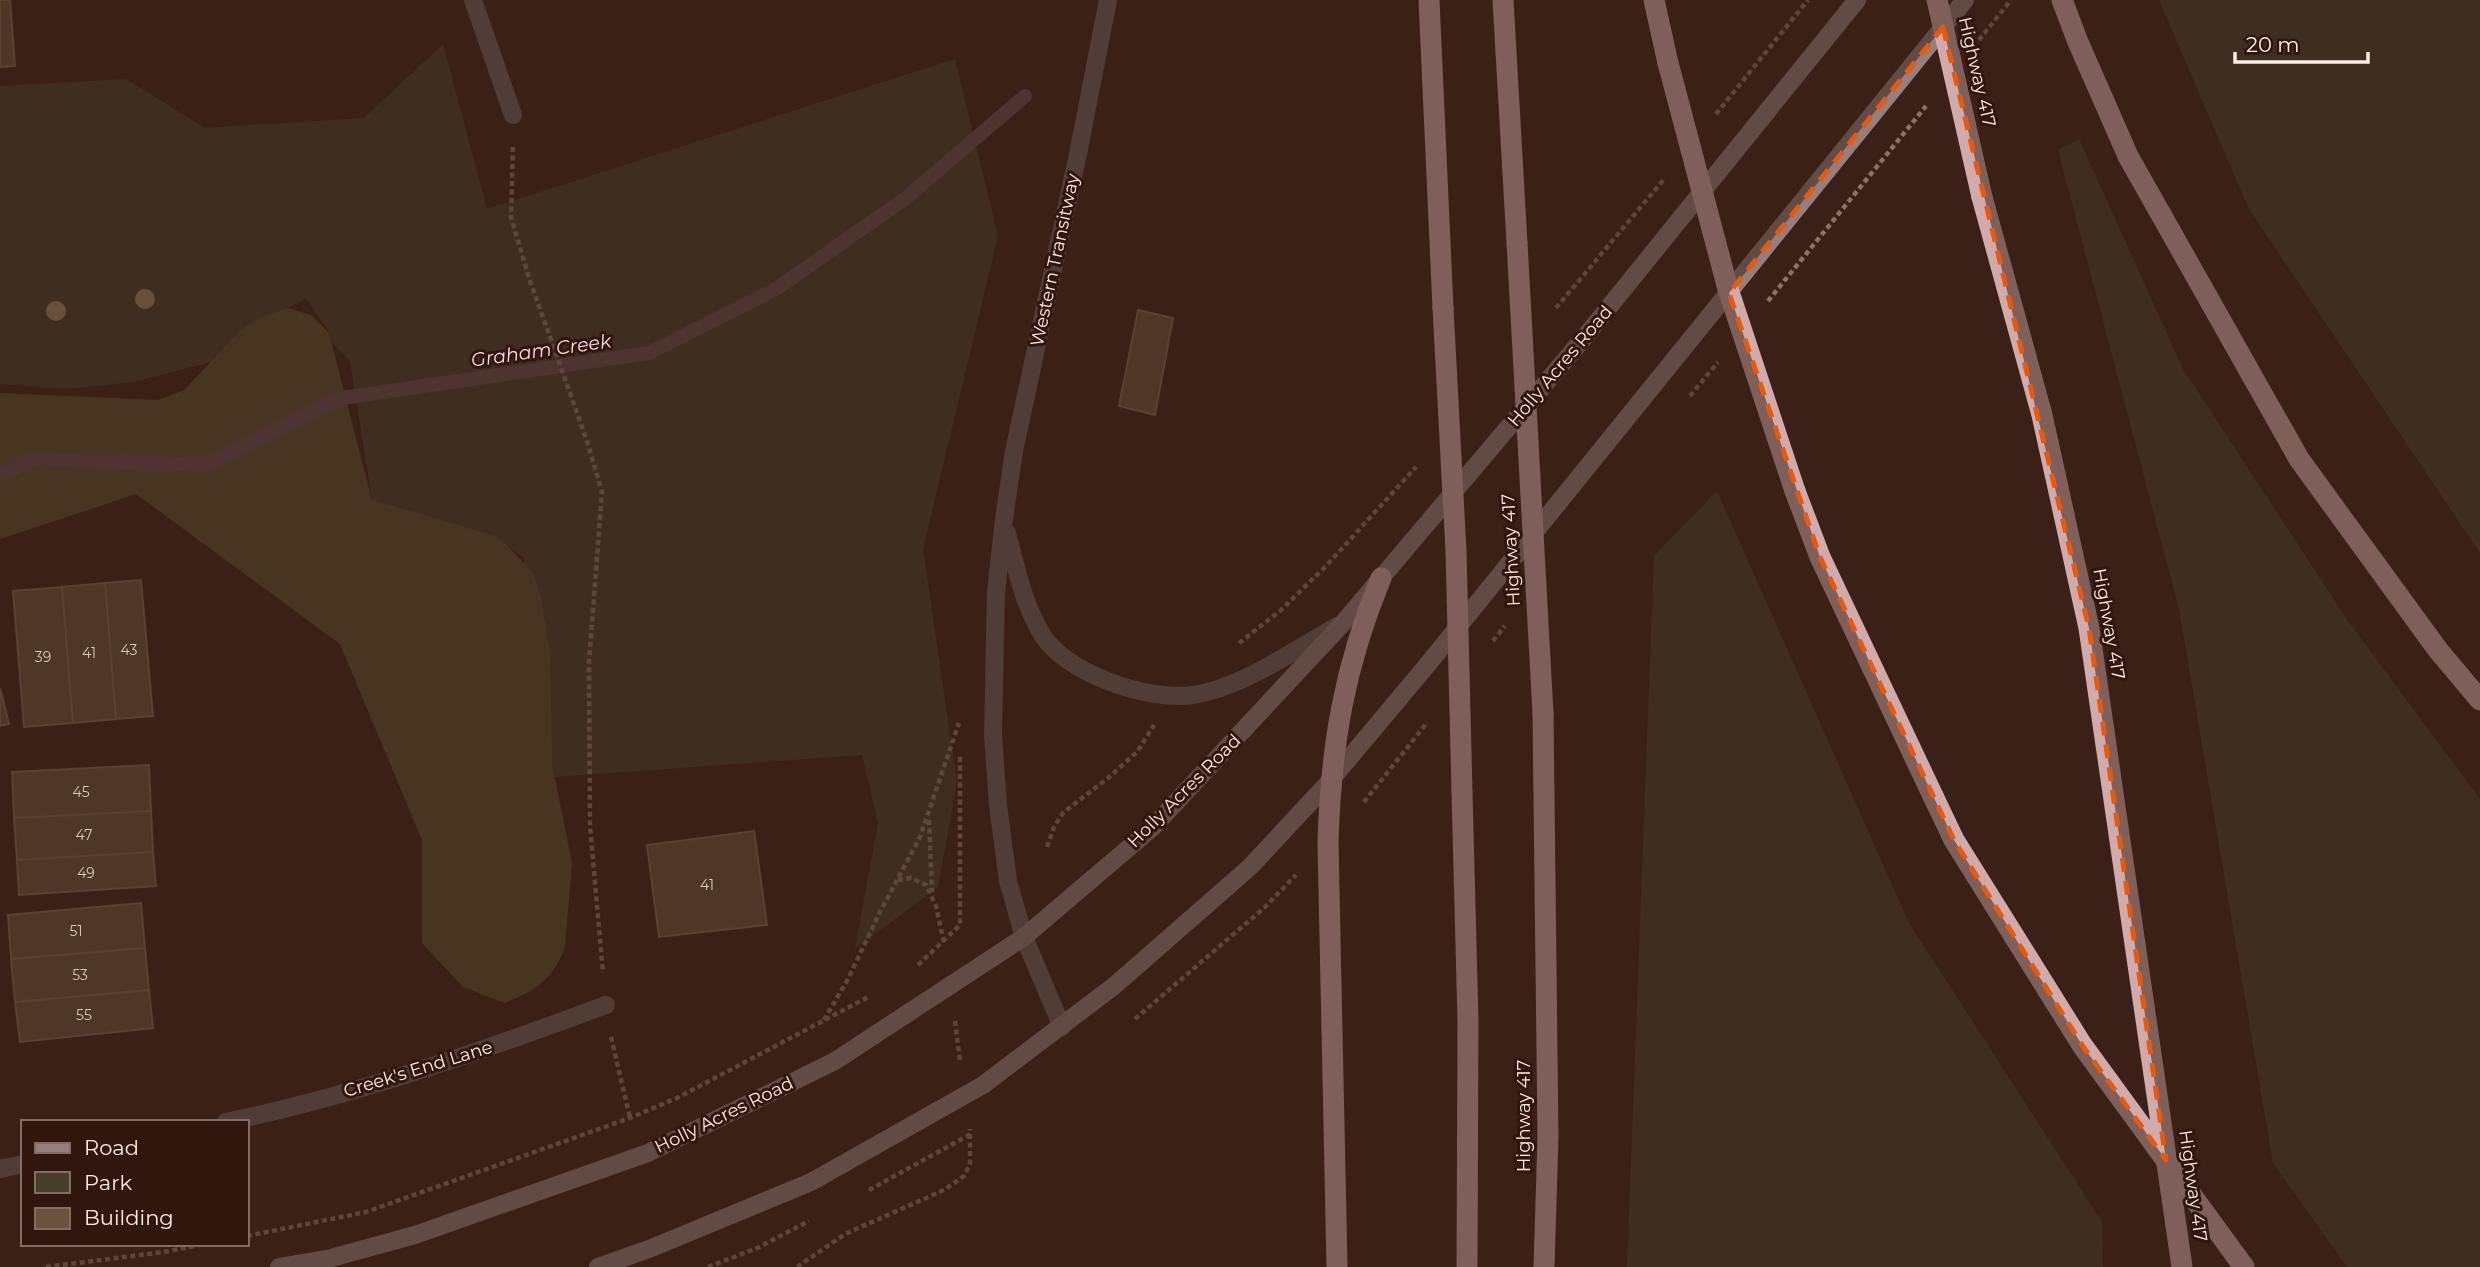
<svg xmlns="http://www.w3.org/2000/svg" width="2480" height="1267" viewBox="0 0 2480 1267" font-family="Montserrat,sans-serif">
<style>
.green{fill:#463f2b}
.forest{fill:#5a4e30}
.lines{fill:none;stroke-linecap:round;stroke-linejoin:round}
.stream{stroke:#644c53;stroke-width:14}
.building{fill:#69533d;stroke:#806953;stroke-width:2}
.path{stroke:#8a736a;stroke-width:4.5;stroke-dasharray:5 3.5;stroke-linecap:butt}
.service{stroke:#6e5f5f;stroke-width:18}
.minor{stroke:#6e5f5f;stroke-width:18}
.secondary{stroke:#967e7e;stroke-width:18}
.motorway{stroke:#d1abac;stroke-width:21}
.motorway-bridge{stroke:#d1abac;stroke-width:21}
.tree{fill:#a08864}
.marked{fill:none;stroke:#e8590c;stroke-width:5;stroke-dasharray:14 9;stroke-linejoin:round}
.labels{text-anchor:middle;stroke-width:6;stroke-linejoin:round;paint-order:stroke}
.number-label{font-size:14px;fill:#dac6bb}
.street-label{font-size:18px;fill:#ffece5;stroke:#30160d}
.water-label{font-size:19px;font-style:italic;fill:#fdd8e7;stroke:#30160d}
</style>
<rect width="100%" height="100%" fill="#3a2016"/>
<path class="green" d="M2159 0H2480V553L2249 209Z
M443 44 487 209 955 59 998 236 923 549 957 782 938 887 855 949 878 823 862 755 554 777 524 558 495 536 385 519 372 500 350 361 332 343 329 332 306 298 288 308 218 360 134 382 64 389 0 384V86L126 79 205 128 364 118Z
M2079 139 2183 369 2348 621 2480 799V1267H2347L2273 1163 2179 609 2058 150Z
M1717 491 1909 923 2102 1222 2103 1267H1627L1654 556Z"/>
<path class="forest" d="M288 308 311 315 329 333 372 500 495 536 505 543 533 573 541 598 550 654 552 764 572 863 565 947C552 981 537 989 505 1003L463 987 422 943V840L340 644 136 494 0 539V393L158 400 184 390 240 331 262 317Z"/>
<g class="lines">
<path class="stream" d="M0 474 36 459 207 465 336 399 649 353 776 289 906 198 1025 96"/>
</g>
<path class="building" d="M0 0H10L15 66 0 67Z
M1138 310 1173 318 1155 415 1119 406Z
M141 580 153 716 116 719 105 583Z
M105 583 116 719 73 723 62 587Z
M62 587 73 723 24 727 13 591Z
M0 688 9 724 0 726Z
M149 765 151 811 14 818 12 772Z
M151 811 153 852 17 860 14 818Z
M754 831 767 925 659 937 647 845Z
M153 852 156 886 19 895 17 860Z
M141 903 145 948 11 959 8 915Z
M145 948 149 990 15 1002 11 959Z
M149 990 153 1028 20 1042 15 1002Z"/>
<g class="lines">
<path class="path" d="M1979 40 2011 0
M1716 114 1808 0
M513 147 511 217 529 278 587 441 602 492 589 662 590 826 603 973
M1768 301 1926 106
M1556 308 1665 178
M1690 396 1718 362
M1493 641 1505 626
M1239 643 1281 610 1326 566 1416 467
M1364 802 1426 724
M929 820 932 892
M1047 847 1054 827 1063 813 1108 778 1137 752 1154 725
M898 880 911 878 926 885 936 906 944 943
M918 965 960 925V757
M1135 1019 1264 908 1296 875
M824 1020 848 979 879 914 920 837 959 723
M955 1021 960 1061
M611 1037 630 1118
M869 1190 971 1134
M247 1236 366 1212 630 1118 677 1098 870 996
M46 1267 164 1252 204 1244
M708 1267 757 1248 809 1221
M797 1267 845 1234 944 1190 964 1176 970 1164V1129"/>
<path class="service" d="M473 0 513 115
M1007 533C1016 567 1023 602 1041 633 1064 673 1149 702 1193 695 1244 687 1292 651 1337 626
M1062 1027 1024 937 1008 881 998 805 993 736 996 592 1004 519 1014 451 1078 154 1108 0"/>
<path class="minor" d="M226 1122C357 1095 482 1051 606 1005
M0 1169 23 1164"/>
<path class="secondary" d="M279 1267 331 1258 415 1235 648 1153 835 1061 1024 937 1152 828 1343 623 1588 333 1857 0
M598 1267 649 1249 811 1182 983 1085 1114 986 1250 867 1330 781 1428 664 1965 0"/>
<path class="motorway" d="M1429 0 1443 308
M1503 0 1517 243
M1654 0 1668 63
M2062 0 2078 42 2128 156 2299 459 2438 650 2480 700
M1982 197 2042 415 2089 628 2182 1267
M1795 491 1820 557 1933 796
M1543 713 1548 1137 1544 1267
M1462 792 1468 1021 1467 1267
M1337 1267 1328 842C1331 746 1344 667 1381 578"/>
<path class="motorway-bridge" d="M1937 0 1982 197
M1668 63 1728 289 1795 491
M1517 243 1543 713
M1443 308 1456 551 1462 792
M1933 796 1954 840 2082 1045 2244 1267"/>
</g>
<g class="tree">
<circle cx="145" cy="299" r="10"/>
<circle cx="56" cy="311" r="10"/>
</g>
<path d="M0 0H2480V1267H0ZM1943 27 2089 628 2166 1160 2082 1045 1954 840 1820 557 1729 293Z" fill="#3a2016" fill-opacity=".55" fill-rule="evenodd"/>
<path class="marked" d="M1943 27 2089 628 2166 1160 2082 1045 1954 840 1820 557 1729 293Z"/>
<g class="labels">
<g class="number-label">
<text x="129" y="655">43</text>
<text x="89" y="658">41</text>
<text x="43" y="662">39</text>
<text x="81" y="797">45</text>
<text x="84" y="840">47</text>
<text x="86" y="878">49</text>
<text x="707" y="890">41</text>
<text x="76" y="936">51</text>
<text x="80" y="980">53</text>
<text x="84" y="1020">55</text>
</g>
<g class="street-label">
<text transform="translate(1977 72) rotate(77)" y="6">Highway 417</text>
<text transform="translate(1055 260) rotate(-78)" y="6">Western Transitway</text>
<text transform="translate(1560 366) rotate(-50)" y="6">Holly Acres Road</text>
<text transform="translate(1511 550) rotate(-93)" y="6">Highway 417</text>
<text transform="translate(2109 624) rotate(80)" y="6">Highway 417</text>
<text transform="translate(1184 791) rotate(-45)" y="6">Holly Acres Road</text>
<text transform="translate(418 1069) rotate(-17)" y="6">Creek's End Lane</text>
<text transform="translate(724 1115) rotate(-26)" y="6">Holly Acres Road</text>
<text transform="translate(1524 1116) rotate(-90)" y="6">Highway 417</text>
<text transform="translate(2193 1186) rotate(82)" y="6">Highway 417</text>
</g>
<g class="water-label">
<text transform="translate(541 350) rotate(-8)" y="7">Graham Creek</text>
</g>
</g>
<rect x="21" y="1120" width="228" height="126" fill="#30160d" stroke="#836c63" stroke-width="2"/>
<rect x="35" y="1143" width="35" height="10" fill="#967e7e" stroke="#836c63" stroke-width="2"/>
<text x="84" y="1155" font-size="21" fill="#ffece5">Road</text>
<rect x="35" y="1172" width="35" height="21" fill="#463f2b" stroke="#836c63" stroke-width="2"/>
<text x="84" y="1190" font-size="21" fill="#ffece5">Park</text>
<rect x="35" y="1208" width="35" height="21" fill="#69533d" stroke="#836c63" stroke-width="2"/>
<text x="84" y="1225" font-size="21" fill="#ffece5">Building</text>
<path d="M2235 52v10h133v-10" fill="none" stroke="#ffece5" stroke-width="3.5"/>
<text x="2246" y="52" font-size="21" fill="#ffece5" stroke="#30160d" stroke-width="5" paint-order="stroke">20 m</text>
</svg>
